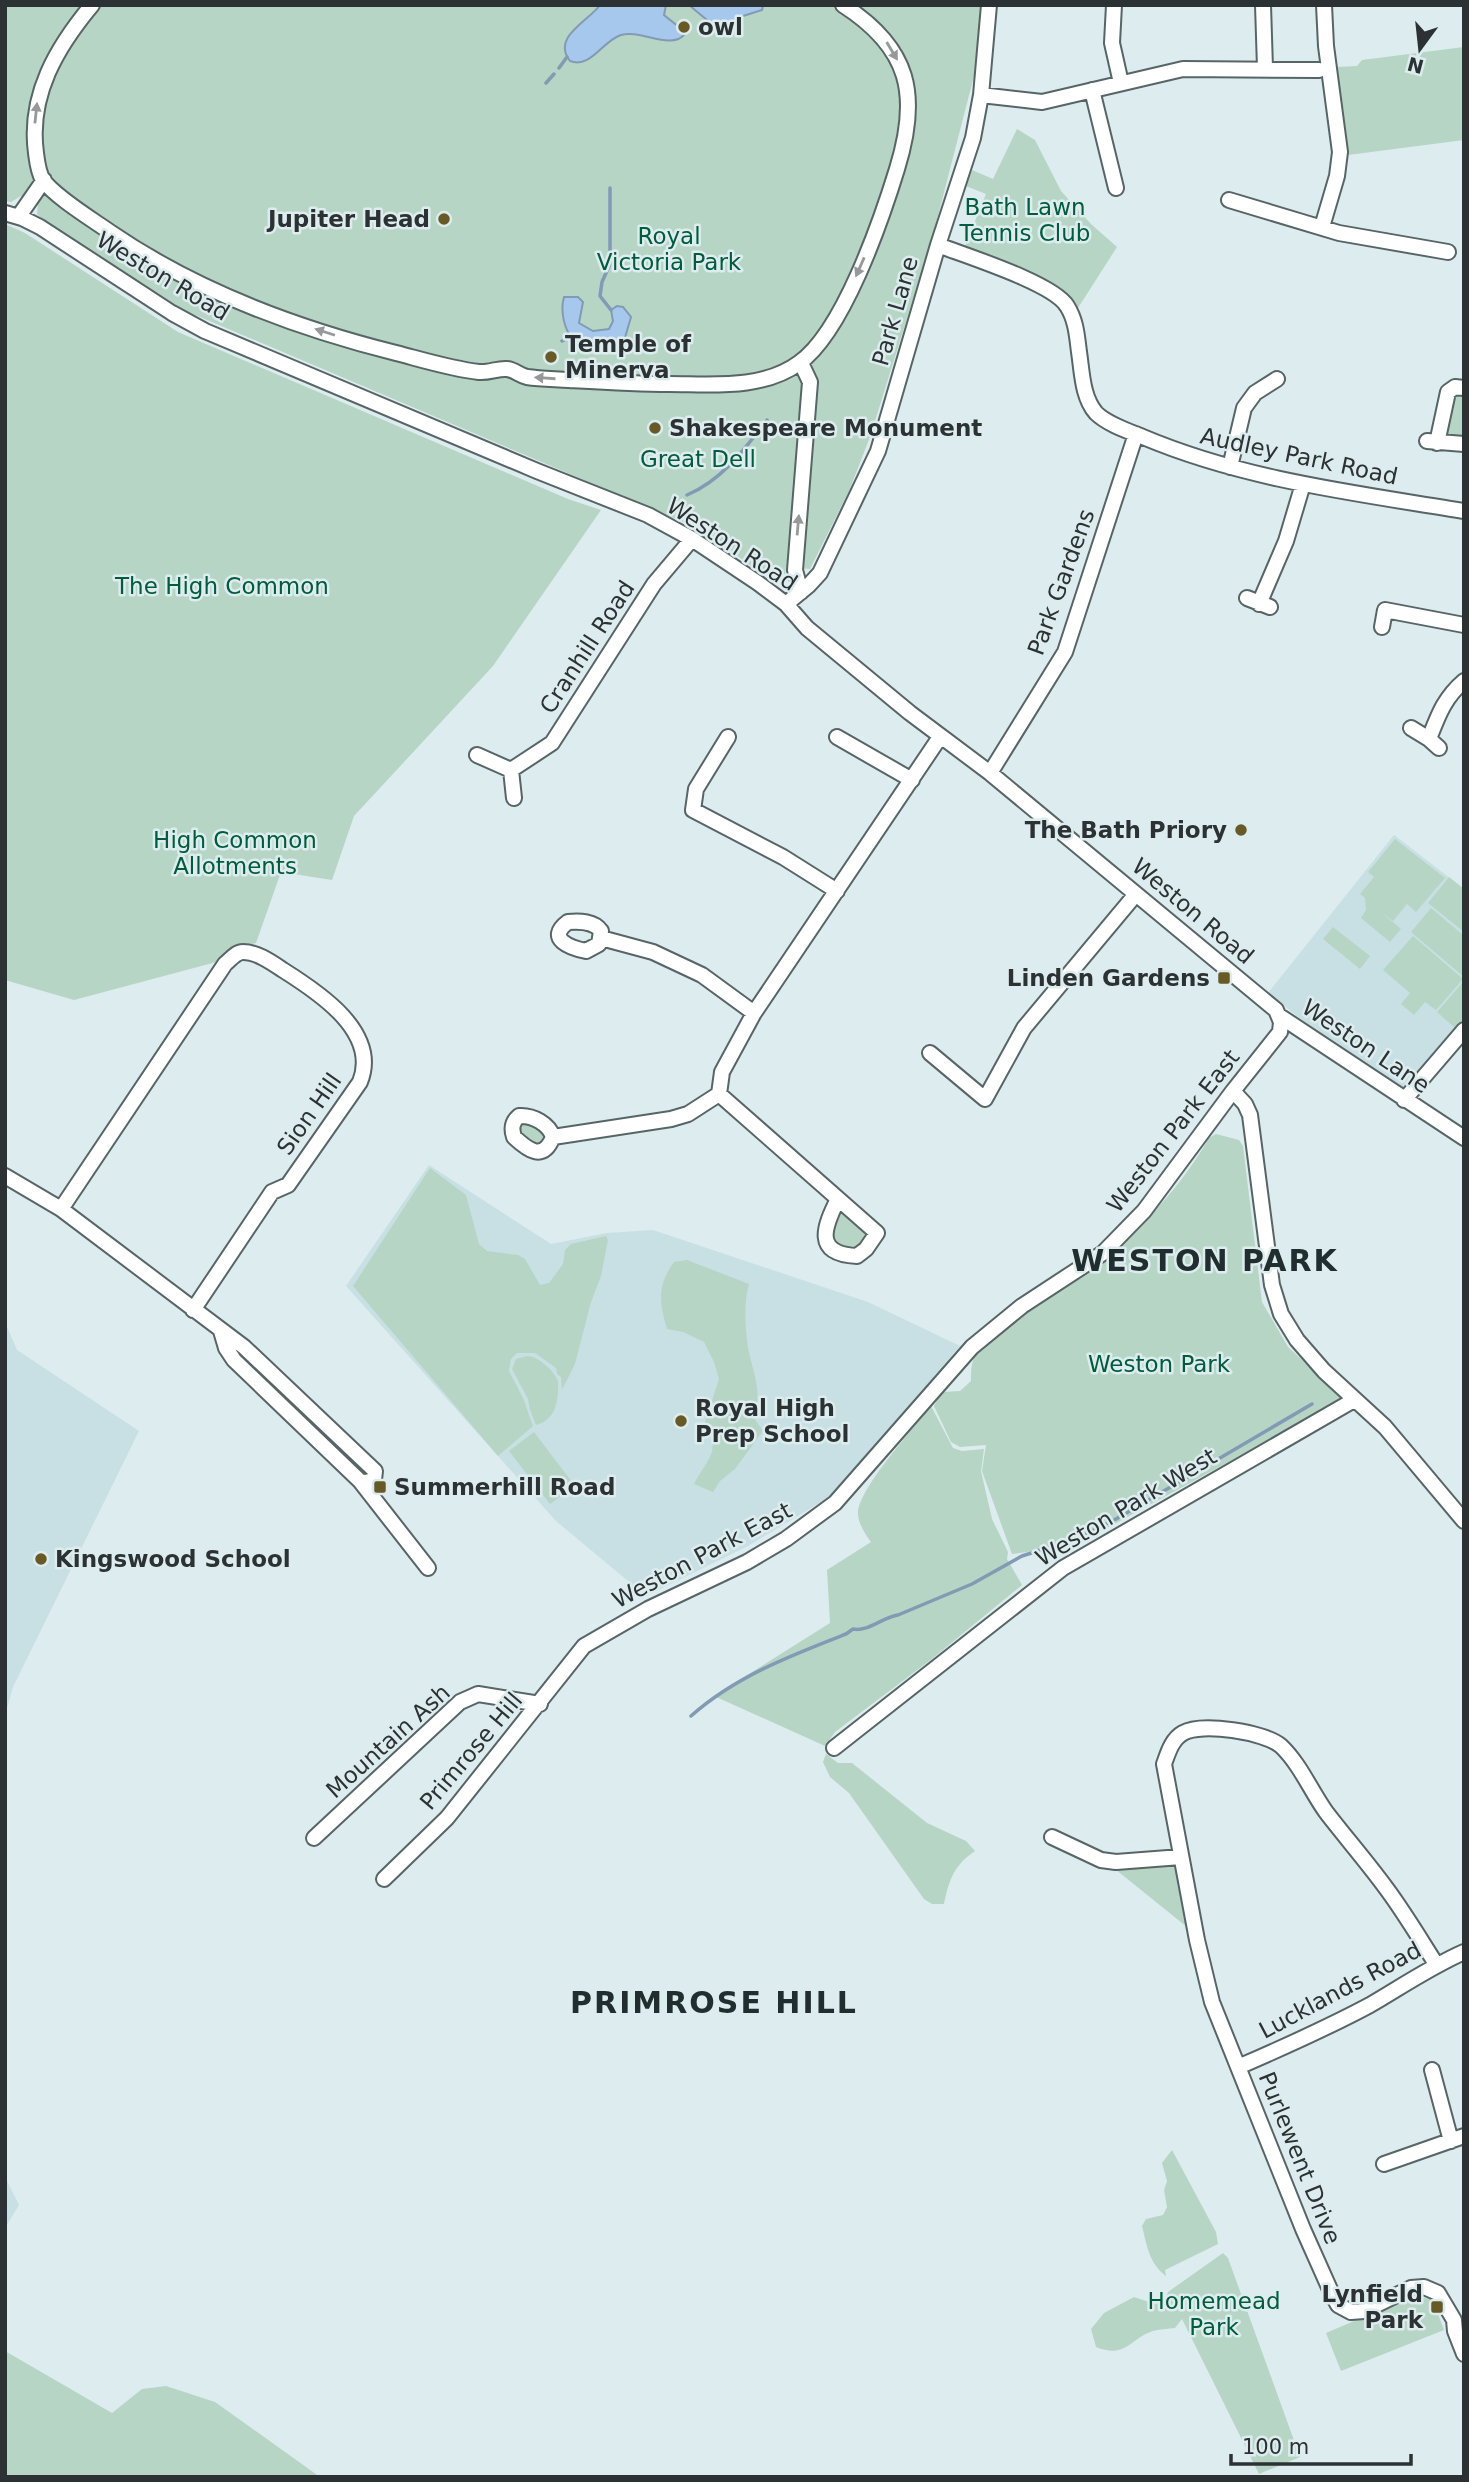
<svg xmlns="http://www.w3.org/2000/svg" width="1469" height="2482" viewBox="0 0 1469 2482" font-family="'DejaVu Sans',sans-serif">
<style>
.built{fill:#c8e0e3}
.green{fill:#b6d5c4}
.water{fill:#a7c8ed;stroke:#829bb5;stroke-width:2}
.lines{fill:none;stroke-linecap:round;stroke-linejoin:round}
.stream{stroke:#829bb5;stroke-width:3.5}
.minor-casing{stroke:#576567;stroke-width:18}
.minor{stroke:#fff;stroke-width:14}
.oneway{fill:#969899}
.poi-dot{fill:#685a27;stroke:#ddecee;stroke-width:2.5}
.labels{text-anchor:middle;stroke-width:5;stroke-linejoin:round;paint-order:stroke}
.poi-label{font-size:23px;font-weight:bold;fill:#2c3233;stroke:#ddecee;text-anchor:start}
.park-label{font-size:23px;fill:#005c3c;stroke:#ddecee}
.street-label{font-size:23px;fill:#2c3233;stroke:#ddecee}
.district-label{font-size:30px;font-weight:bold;letter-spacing:2px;fill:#212e2f;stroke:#ddecee}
</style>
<rect width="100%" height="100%" fill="#ddecee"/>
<path class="built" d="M1394 835 1464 889V1022L1402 1090 1321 1035 1268 993Z
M429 1165 551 1244 607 1233 653 1230 868 1302 960 1346 831 1496 748 1546 646 1596 556 1521 346 1286Z
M5 1322 17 1350 139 1431 13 1687 5 1715Z
M5 2177 19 2205 5 2228Z"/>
<path class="green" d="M5 5H981L974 76 933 235 870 437 849 491 810 569 786 567 785 574 778 577 759 572 712 537 683 522 186 311 42 219 37 214 38 204 21 196 11 202 5 201Z
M1464 47V140L1348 155 1336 67 1357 66 1362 60Z
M1017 129 1035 140 1061 191 1091 224 1117 247 1078 308 1063 291 1041 277 965 246 986 194 966 186 972 170 993 179Z
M5 224 25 233 178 332 568 499 601 510 493 666 354 816 332 880 281 872 256 943 225 951 220 961 74 1000 5 980Z
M1460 394 1464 395V438H1447L1445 434 1453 397Z
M1395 839 1445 878 1416 912 1407 904 1393 921 1381 912 1401 929 1390 942 1361 918 1366 910 1365 898 1360 894 1374 877 1368 872Z
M1449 877 1464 889V932L1428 903Z
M1431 908 1464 936V977L1411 932Z
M1333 927 1370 956 1360 969 1323 939Z
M1413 936 1463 979 1436 1010 1425 1002 1414 1015 1401 1004 1410 993 1383 970Z
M1464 981V1018L1455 1028 1437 1012Z
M520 1119 548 1132 541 1148 517 1134Z
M1216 1134 1239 1140 1243 1146 1262 1302 1288 1347 1346 1401 1331 1406 1076 1545 1012 1554 982 1471 986 1445 960 1447 951 1442 934 1406 942 1392 960 1391 971 1381C971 1370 971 1360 978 1351 1006 1315 1066 1287 1103 1258 1145 1225 1182 1185 1209 1138Z
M430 1168 466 1195 479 1244 487 1251 518 1255 525 1259 540 1285 549 1283 563 1264 565 1250 571 1244 606 1236 608 1240 601 1276 591 1302 575 1364 562 1390 561 1377 557 1374 556 1368 535 1353H517L511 1359 509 1371 523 1398 533 1426 498 1456 353 1286Z
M839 1207 870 1234 855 1252 837 1247 830 1237Z
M687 1260 749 1284C744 1302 745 1322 747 1340 750 1368 765 1390 753 1417L763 1431 735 1469 720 1481 713 1492 694 1484C709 1456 721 1453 705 1422L719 1379 714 1362 704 1342 683 1332 667 1329C659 1301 657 1286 674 1262Z
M527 1356C538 1356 553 1370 557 1379 559 1383 558 1385 558 1390 558 1405 553 1421 536 1425L530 1410 528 1399 512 1369 516 1359Z
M931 1406 953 1448 962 1451 984 1449 981 1471 992 1519 1008 1552 1007 1559 1022 1585 933 1658 835 1732 825 1746 714 1696 830 1623 827 1570 871 1542C865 1534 858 1523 858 1513 859 1488 914 1428 931 1406Z
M534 1432 575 1486 550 1504 509 1451Z
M826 1754 838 1763H852L927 1823 966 1841 975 1851C954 1865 949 1880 944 1904H932L924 1899 849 1793 830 1777 823 1762Z
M1169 1864 1177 1870 1187 1927 1115 1869Z
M1172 2150 1216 2232 1218 2244 1165 2270 1166 2276C1149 2263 1147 2246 1142 2226L1146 2219 1163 2215 1167 2207 1164 2190 1167 2181 1162 2163Z
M1223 2253 1228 2258 1300 2457 1259 2474 1182 2319 1175 2328C1168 2329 1160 2329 1153 2331 1130 2338 1127 2359 1096 2347L1091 2329 1104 2313 1134 2297 1155 2304 1165 2300 1168 2292Z
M1413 2296 1430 2299 1435 2306 1444 2330 1341 2371 1326 2333Z
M5 2351 112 2413 142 2389 166 2386 215 2402 320 2477H5Z"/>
<path class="water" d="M600 5H666L664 15 684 31V35C670 50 640 29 621 35 602 41 591 69 570 61 551 37 589 21 600 5Z
M689 5H763V6L762 10 740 17 724 31 719 30Z
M564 297H578L583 302 579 323 593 331 609 329 613 321 611 310 617 306 623 307 631 317 624 341C610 348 589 344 574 341 564 330 560 311 564 297Z"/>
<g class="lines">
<path class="stream" d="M559 68 567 57
M546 83 554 74
M610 188V264L602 282 600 296 611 310
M562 341 570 337
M687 495C722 480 744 450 767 420
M691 1716C736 1676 792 1655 846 1634L853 1629C868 1632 883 1617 898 1615L972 1584 1022 1556 1078 1538 1116 1519 1312 1404"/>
<g class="minor-casing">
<path id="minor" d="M92 5C57 47 28 95 36 153 37 161 38 172 43 180 55 197 93 220 110 232 196 291 296 328 396 353 423 360 452 369 479 372 489 373 498 368 507 369 515 370 519 375 527 377 541 379 556 379 569 380 603 382 635 384 669 384 712 384 762 390 799 363 843 332 881 221 897 169 920 95 910 48 843 5
M1114 5 1112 43 1121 83
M1263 5 1265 68
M1092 90 1116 188
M981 95 1042 102 1183 69 1319 70
M1229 200 1339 233 1448 252
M5 213 22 218 40 227 172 313 205 331 537 471 648 515 692 539 758 583 786 604 807 628 910 713 990 773 1276 1010 1281 1022 1280 1032 1233 1091 1144 1211 1103 1253 1022 1306 972 1347 835 1503 786 1539 747 1562 648 1609 584 1646 447 1818 384 1879
M19 216 44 180
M1322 227 1337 176 1340 152 1326 46 1324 5
M938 245C966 256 1053 283 1067 306 1076 320 1077 336 1079 352 1082 371 1082 397 1096 413 1107 424 1128 431 1143 437 1245 480 1355 493 1464 511
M801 363 810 382 795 570 801 592
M1427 441 1464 444
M1437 443 1448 392 1455 387 1464 388
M1230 467 1244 408 1255 393 1277 379
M1247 598 1270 607
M786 604 809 585 820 573 878 451 938 245 973 138 981 95 989 5
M1259 604 1286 541 1303 484
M1382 627 1385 610 1464 625
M1411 728 1429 739 1439 748
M728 737 696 789 693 810 783 857 837 891
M837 737 912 780
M1429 739C1438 716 1444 698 1464 681
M477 755 511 770
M990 773 1065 652 1136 434
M514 798 511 770 552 743 654 584 692 539
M568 922C580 921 594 921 601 931L599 944 586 951C571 948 545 939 568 922Z
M601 938 653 952 702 975 754 1013
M1278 1015 1464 1138
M930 1053 985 1099 1024 1028 1136 894
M1233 1091 1245 1104 1250 1115 1272 1285 1281 1314 1297 1340 1324 1371 1385 1427 1464 1521
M1404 1100 1464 1030
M519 1116C533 1115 549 1124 553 1137 543 1162 528 1150 514 1137 511 1128 512 1122 519 1116Z
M553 1137 671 1119 688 1114 719 1094
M5 1176 61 1209 244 1347 375 1471 374 1480 365 1482 360 1481 234 1360 226 1348 221 1331
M838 1199C824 1227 813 1254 857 1256L866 1249 877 1233 719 1094 722 1072 754 1013 940 737
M61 1209 225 964C231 959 236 952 243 952 257 952 271 962 283 970 318 992 380 1032 360 1082L288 1185 272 1192 193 1310
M360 1481 428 1568
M834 1748 1063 1568 1354 1400
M1052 1837 1101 1860 1116 1862 1181 1857
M314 1838 460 1702 478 1694 540 1704
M1436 1964C1420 1939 1404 1912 1386 1888 1367 1862 1346 1838 1326 1812 1311 1791 1300 1764 1281 1746 1265 1732 1201 1722 1183 1733 1172 1739 1168 1753 1164 1764L1197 1940 1212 2002 1303 2229 1332 2294 1338 2305 1351 2312 1364 2311 1411 2288 1424 2287 1438 2293 1454 2320 1455 2331 1464 2354
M1238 2067C1282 2048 1327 2028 1370 2005 1401 1987 1430 1967 1464 1952
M1432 2070 1451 2141
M1384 2164 1464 2136"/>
</g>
<use href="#minor" class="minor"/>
</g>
<defs><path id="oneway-solid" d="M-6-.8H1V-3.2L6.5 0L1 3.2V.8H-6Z" transform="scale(1.75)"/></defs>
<g class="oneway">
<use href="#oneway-solid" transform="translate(892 51) rotate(59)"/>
<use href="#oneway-solid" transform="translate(36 113) rotate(-84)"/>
<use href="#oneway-solid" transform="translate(860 267) rotate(114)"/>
<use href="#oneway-solid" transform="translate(325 332) rotate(-162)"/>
<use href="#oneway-solid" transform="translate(545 378) rotate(-176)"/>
<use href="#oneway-solid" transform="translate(798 525) rotate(-85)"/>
</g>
<g class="poi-dot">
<circle cx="684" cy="27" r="7"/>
<circle cx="444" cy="219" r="7"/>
<circle cx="551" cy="357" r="7"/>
<circle cx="655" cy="428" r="7"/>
<circle cx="1241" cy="830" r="7"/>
<rect x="1217" y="971" width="14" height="14" rx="3.5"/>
<circle cx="681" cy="1421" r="7"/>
<rect x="373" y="1480" width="14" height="14" rx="3.5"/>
<circle cx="41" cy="1559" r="7"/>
<rect x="1430" y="2300" width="14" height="14" rx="3.5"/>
</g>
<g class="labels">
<g class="poi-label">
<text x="698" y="35">owl</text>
<text x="430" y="227" text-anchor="end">Jupiter Head</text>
<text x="565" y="352">Temple of<tspan x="565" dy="26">Minerva</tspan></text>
<text x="669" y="436">Shakespeare Monument</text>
<text x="1227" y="838" text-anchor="end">The Bath Priory</text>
<text x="1210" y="986" text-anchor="end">Linden Gardens</text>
<text x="695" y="1416">Royal High<tspan x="695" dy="26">Prep School</tspan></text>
<text x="394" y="1495">Summerhill Road</text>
<text x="55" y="1567">Kingswood School</text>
<text x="1423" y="2302" text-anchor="end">Lynfield<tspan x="1423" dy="26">Park</tspan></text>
</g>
<g class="park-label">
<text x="1025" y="215">Bath Lawn<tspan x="1025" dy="26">Tennis Club</tspan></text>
<text x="669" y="244">Royal<tspan x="669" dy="26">Victoria Park</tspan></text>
<text x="698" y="467">Great Dell</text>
<text x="222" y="594">The High Common</text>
<text x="235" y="848">High Common<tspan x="235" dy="26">Allotments</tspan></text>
<text x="1159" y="1372">Weston Park</text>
<text x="1214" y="2309">Homemead<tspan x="1214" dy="26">Park</tspan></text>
</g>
<g class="street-label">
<text transform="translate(163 276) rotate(31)" y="8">Weston Road</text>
<text transform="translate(895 311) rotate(-74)" y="8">Park Lane</text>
<text transform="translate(1299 456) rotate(12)" y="8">Audley Park Road</text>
<text transform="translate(732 544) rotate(33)" y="8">Weston Road</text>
<text transform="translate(1061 582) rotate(-70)" y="8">Park Gardens</text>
<text transform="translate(587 647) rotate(-57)" y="8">Cranhill Road</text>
<text transform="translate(1193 911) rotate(40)" y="8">Weston Road</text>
<text transform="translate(1366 1046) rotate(34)" y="8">Weston Lane</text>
<text transform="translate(309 1114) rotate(-55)" y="8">Sion Hill</text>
<text transform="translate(1173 1131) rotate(-52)" y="8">Weston Park East</text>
<text transform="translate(1126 1507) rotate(-31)" y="8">Weston Park West</text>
<text transform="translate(702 1555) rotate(-28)" y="8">Weston Park East</text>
<text transform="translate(388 1741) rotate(-42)" y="8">Mountain Ash</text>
<text transform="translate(471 1751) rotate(-50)" y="8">Primrose Hill</text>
<text transform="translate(1340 1990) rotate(-28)" y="8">Lucklands Road</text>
<text transform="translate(1300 2158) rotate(68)" y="8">Purlewent Drive</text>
</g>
<g class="district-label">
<text x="1205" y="1271">WESTON PARK</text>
<text x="714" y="2013">PRIMROSE HILL</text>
</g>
</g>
<rect width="1469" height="2482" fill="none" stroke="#2c3233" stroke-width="14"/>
<g transform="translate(1420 49) rotate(195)" stroke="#ddecee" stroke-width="5" paint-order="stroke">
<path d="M0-5L12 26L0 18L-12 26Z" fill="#2c3233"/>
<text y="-10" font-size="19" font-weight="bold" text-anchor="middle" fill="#2c3233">N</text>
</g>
<path d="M1231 2454v10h180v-10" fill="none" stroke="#2c3233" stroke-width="3.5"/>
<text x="1242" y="2454" font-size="21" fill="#2c3233" stroke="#ddecee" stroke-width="5" paint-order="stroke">100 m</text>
</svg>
